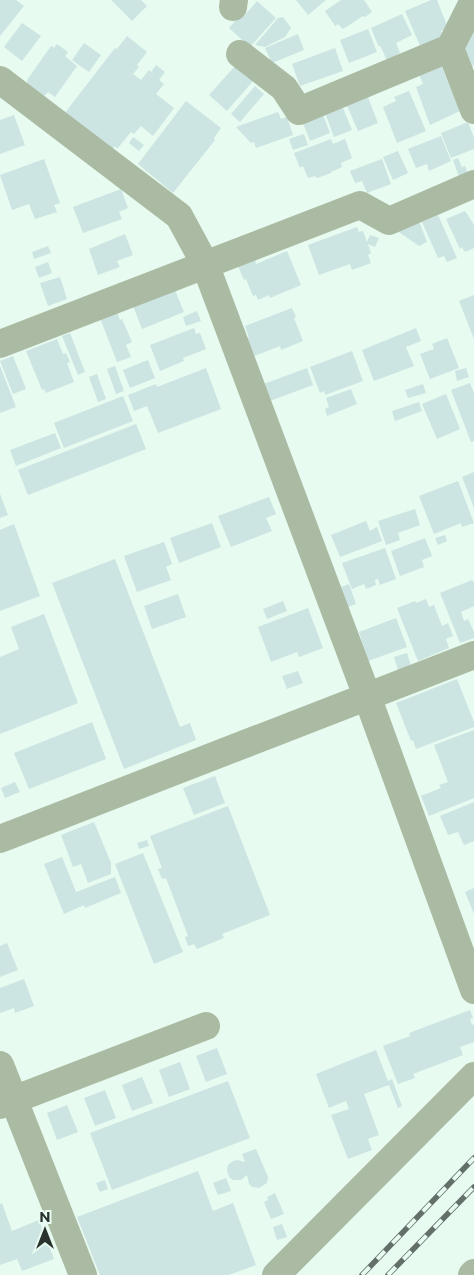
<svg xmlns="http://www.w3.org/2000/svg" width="474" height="1275" viewBox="0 0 474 1275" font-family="Montserrat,sans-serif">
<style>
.building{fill:#cce4e2}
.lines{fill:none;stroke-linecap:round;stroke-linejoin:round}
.minor{stroke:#abbba3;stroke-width:28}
.rail-casing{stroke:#636f69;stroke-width:5.5}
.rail{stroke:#e7fbf0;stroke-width:4;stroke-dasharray:11;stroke-linecap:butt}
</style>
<rect width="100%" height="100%" fill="#e7fbf0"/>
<path class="building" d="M0 0H16L24 6 0 36Z
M111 0H141L147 6 132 21Z
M296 0H326L308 15Z
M341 0H364L372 12 365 17 363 16 343 29 338 24 335 26 325 11Z
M431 0H437L448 28 441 31 443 39 421 48 405 11Z
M257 1 276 18 250 47 229 28 241 14 244 16Z
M402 14 412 35 396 43 400 53 387 61 381 47 378 45 371 28Z
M283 17 291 28 285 37 265 47 255 45 278 18Z
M22 23 41 36 22 61 4 47Z
M474 23V63L472 68 461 55Z
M368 29 377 52 349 63 340 40Z
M298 34 304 50 272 63 265 48Z
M127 36 147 52 137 65 139 67 133 74 141 80 149 70 151 72 156 65 165 72 159 80 164 84 156 94 174 108 153 136 141 126 134 134 131 132 117 149 115 146 111 151 64 114 115 48 117 49Z
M84 43 101 55 89 72 72 60Z
M57 44 68 52 65 56 77 66 55 97 48 92 43 97 28 86 27 80 51 46 54 48Z
M335 48 343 71 300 86 292 64Z
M236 65 253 81 227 111 209 95Z
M441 65 460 111 430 125 416 87 423 84 419 74Z
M255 86 264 94 240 122 231 114Z
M409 91 426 131 397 143 383 107 396 101 394 97Z
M366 92 378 123 358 131 345 101Z
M186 101 221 128 214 138 215 140 173 193 138 164Z
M342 106 352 130 334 137 325 113Z
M320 107 330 133 310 141 300 115Z
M278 112 281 119 287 117 293 135 256 148 254 142 251 143 236 127Z
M14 115 25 145 0 154V120Z
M468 122 474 138V149L451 158 441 133Z
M304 134 308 145 293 150 289 139Z
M441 136 451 161 429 171 427 164 416 168 408 149Z
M133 137 144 145 139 151 129 143Z
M331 139 333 144 345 139 352 158 341 163 342 167 331 172V173L317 178 315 176 308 178 303 166 300 168 294 153Z
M398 151 408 173 393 180 383 157Z
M458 158 462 167 465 166 468 174 459 177 453 160Z
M44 159 60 203 54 205 57 212 35 219 29 204 12 210 0 175Z
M382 159 391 184 367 193 362 181 355 183 350 171Z
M121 189 128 208 119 212 122 219 83 233 73 207Z
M465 211 474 225V248L465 252 462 247 460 249 446 219Z
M438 215 457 258 447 262 444 256 438 258 422 222Z
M417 216 427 242 419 246 390 226Z
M357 227 359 232 363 231 367 242 370 235 379 238 375 247 368 244 371 253 368 255 371 263 352 270 350 264 319 275 308 245Z
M125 234 133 255 117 261 120 267 98 275 89 249Z
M48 246 51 253 34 259 32 252Z
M287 251 301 285 270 298 269 295 258 300 256 295 253 296 246 279 244 280 238 266 255 260 256 264Z
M48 262 52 273 39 278 35 267Z
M60 277 67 299 48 306 40 283Z
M175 290 184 312 142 329 133 306Z
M474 295V339L459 301Z
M292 308 296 317 294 318 303 341 281 350 280 346 252 357 245 338 249 337 245 326Z
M197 311 201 321 186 326 183 317Z
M117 312 120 320 122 319 132 342 126 345 131 357 117 362 100 318Z
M194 328 196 334 200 333 206 349 183 358 184 361 160 371 150 345Z
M416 328 421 341 406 347 414 366 374 381 362 350Z
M70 333 85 372 78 375 62 336Z
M447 338 459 368 430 379 420 354 434 349 432 344Z
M57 339 63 354 66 353 70 362 67 363 74 382 46 393 44 389 42 390 26 351Z
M352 351 363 381 325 395 324 391 320 393 310 367Z
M13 356 26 389 13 394 0 361Z
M148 360 155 378 130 388 123 370Z
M0 366 16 407 0 413Z
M115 366 124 391 116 394 107 369Z
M206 368 221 409 158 433 147 406 134 411 128 395 156 384 157 387Z
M307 368 313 385 267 402 261 385Z
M466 368 469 377 457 381 455 371Z
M97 374 106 399 98 402 89 377Z
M470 383 474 393V441L471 442 451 390Z
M423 384 426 393 408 398 405 390Z
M351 389 357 404 327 416 325 409 329 407 326 398Z
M446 394 460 429 437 439 422 404Z
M123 396 133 421 64 448 54 423Z
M419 402 422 411 395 421 392 411Z
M136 424 146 449 28 495 18 470Z
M55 433 61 448 16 466 10 450Z
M474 472V508L462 477Z
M458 481 474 523 462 527 461 523 434 534 419 496Z
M0 494 8 515 0 518Z
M269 497 276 514 266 518 272 531 231 547 218 516Z
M415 509 420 525 398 533 400 540 386 545 378 521Z
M366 521 370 531 377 527 382 541 340 557 331 535Z
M212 523 221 547 179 563 170 538Z
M14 524 40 596 0 611V530Z
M445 535 447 541 438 545 435 538Z
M425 538 432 556 422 560 424 567 400 576 391 551Z
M164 542 172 564 166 567 171 580 137 592 124 556Z
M385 548 396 579 380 585 378 579 375 580 376 585 366 589 364 584 352 589 342 563Z
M115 559 180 727 190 723 196 740 124 769 52 583Z
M472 580 474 582V606L461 612 464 621 468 619 474 632V638L460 643 440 593Z
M349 584 356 604 348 607 341 587Z
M178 594 186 617 152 629 144 606Z
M426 599 429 607 434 605 442 626 448 623 453 636 446 639 449 648 418 661 397 608 415 601 416 603Z
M283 601 287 611 267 619 263 609Z
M308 608 323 648 299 657 297 652 271 662 258 627Z
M44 614 78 703 0 734V657L19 649 11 627Z
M396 618 407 647 368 661 359 632Z
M407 653 411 666 398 670 394 657Z
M298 671 303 683 287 689 282 676Z
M457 679 474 722V727L416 749 413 740 411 741 396 703Z
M92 722 106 759 29 789 14 753Z
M474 730V798L429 816 421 796 441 788 439 785 448 782 434 745Z
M215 776 225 803 194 815 183 788Z
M15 782 20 792 5 798 1 788Z
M474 802V841L464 845 458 832 448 835 440 816Z
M228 806 270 915 222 934 224 938 197 949 194 944 188 946 185 937 188 936 166 878 162 879 158 869 162 868 150 836Z
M94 822 111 863V874L88 883 81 864 73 867 61 835Z
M147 840 149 846 139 849 137 843Z
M143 853 183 952 154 964 115 864Z
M62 857 76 892 115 877 121 893 85 908 84 905 64 914 44 864Z
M474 888V914L465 892Z
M7 943 18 970 0 977V946Z
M24 979 34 1006 15 1013 14 1008 0 1013V988Z
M470 1010 473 1018 470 1019 472 1025 474 1024V1042L460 1047 463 1055 413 1074 415 1078 398 1084 383 1046 410 1036 409 1033Z
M217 1048 227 1074 206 1082 196 1056Z
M376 1050 388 1081 392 1079 402 1106 398 1108 389 1085 364 1094 379 1135 368 1139 372 1150 348 1159 331 1115 349 1109 346 1101 329 1108 316 1074Z
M180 1062 190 1089 169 1097 159 1070Z
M142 1077 153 1103 132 1111 122 1085Z
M228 1081 250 1138 112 1190 90 1133Z
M105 1090 116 1118 95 1126 84 1098Z
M67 1105 78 1132 57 1140 47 1113Z
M256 1149 268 1177 267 1183 259 1188 252 1187 249 1184 247 1175 241 1180H233L229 1177 227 1170 228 1165 233 1161 238 1160 245 1162 242 1154Z
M198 1171 213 1211 233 1203 256 1265 229 1275H100L77 1217Z
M226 1178 231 1191 218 1195 213 1183Z
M105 1180 108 1189 100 1192 96 1183Z
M275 1193 284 1214 271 1219 264 1202 268 1200 267 1197Z
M2 1203 12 1231 39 1220 54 1259 22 1271 17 1259 0 1265V1204Z
M282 1224 287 1237 277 1240 273 1227Z"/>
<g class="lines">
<path class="minor" d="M474 0 450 48 474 110
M233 7 234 0
M240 54 284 88 299 111 450 48
M0 80 179 216 205 264 367 696 474 990
M0 344 360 205 389 221 474 184
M0 839 474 655
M0 1065 83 1275
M0 1105 206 1026
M276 1275 474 1076
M472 1275 474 1273"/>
<g class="rail-casing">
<path id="rail" d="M362 1275 474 1158
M388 1275 474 1187"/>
</g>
<use href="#rail" class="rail"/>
</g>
<g transform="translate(45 1230)" stroke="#e7fbf0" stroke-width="4" paint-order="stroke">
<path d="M0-4L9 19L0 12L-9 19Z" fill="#2a322e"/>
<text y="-8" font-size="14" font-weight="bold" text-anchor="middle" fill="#2a322e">N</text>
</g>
</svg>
